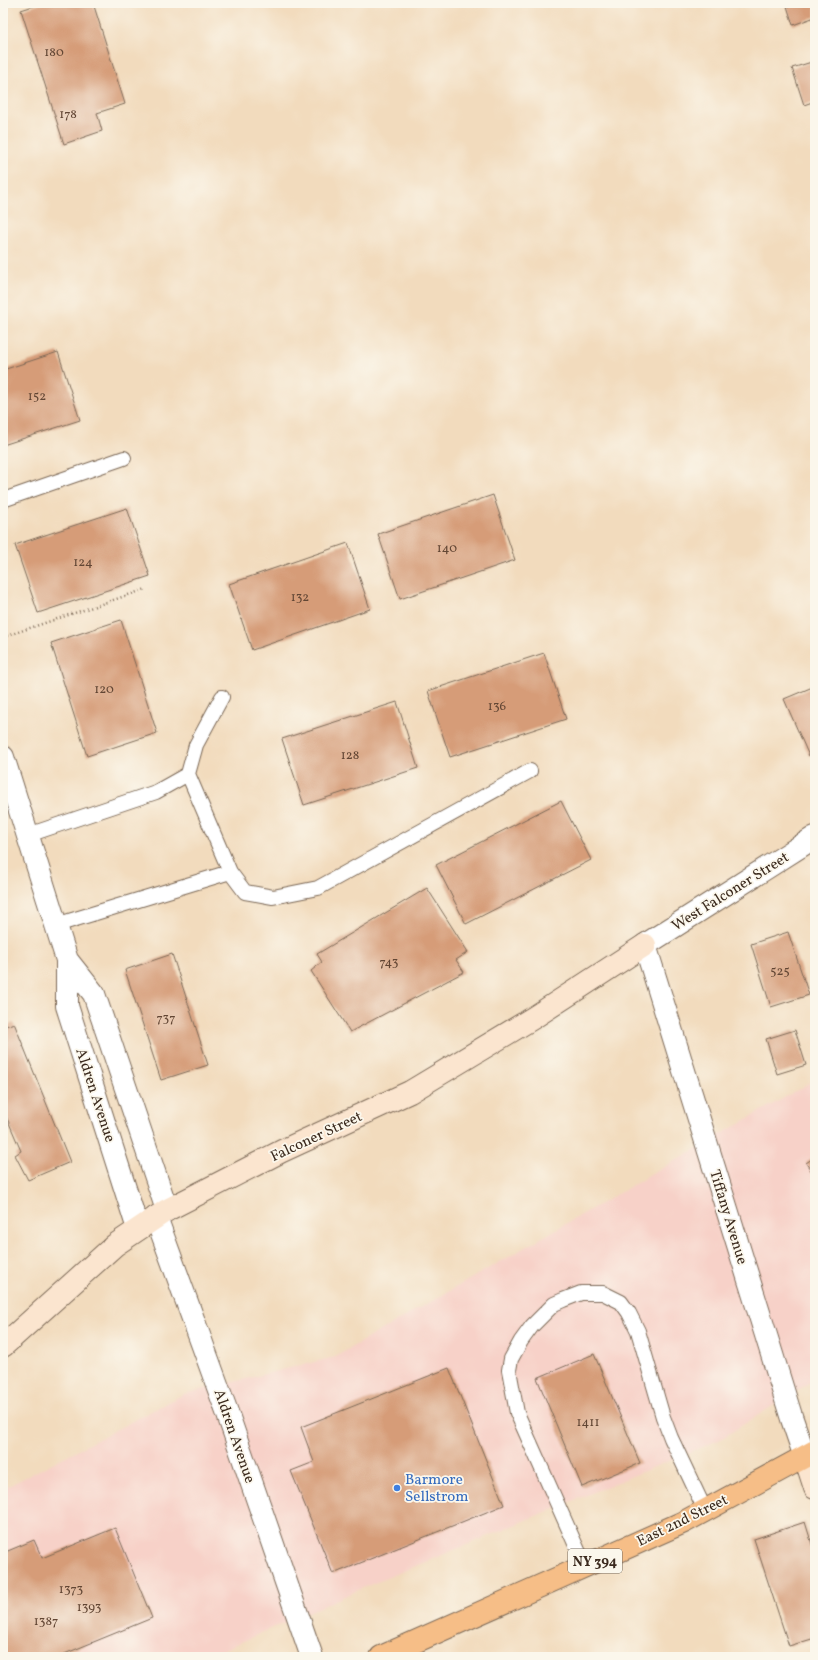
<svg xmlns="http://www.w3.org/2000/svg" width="818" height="1660" viewBox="0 0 818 1660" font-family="Vollkorn,serif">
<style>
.built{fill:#f7d1c8}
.building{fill:#d69c78}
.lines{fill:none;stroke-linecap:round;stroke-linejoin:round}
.lane-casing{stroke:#7b6856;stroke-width:16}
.street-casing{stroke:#7b6856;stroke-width:24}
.secondary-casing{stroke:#7b6856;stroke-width:24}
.primary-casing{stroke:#7b6856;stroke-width:24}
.path{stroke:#7b6856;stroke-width:2.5;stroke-dasharray:1 3;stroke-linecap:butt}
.lane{stroke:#fff;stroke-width:14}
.street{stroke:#fff;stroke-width:22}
.secondary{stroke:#fbe5cf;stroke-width:22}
.primary{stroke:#f6be87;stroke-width:22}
.shop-dot{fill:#3f7fe0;stroke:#fbf7ec;stroke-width:1.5}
.labels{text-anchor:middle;stroke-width:3.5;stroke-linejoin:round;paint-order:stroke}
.number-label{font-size:13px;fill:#624634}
.shield{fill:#fbf7ec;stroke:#75685c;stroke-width:1}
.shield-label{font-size:14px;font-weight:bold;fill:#3b2a1e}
.street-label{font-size:15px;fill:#3b2a1e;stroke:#fbf7ec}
.shop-label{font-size:15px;fill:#366cbe;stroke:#fbf7ec;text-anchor:start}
</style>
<rect width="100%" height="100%" fill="#fbf7ec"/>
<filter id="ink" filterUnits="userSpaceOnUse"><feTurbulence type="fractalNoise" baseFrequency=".025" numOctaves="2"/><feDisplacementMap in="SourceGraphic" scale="8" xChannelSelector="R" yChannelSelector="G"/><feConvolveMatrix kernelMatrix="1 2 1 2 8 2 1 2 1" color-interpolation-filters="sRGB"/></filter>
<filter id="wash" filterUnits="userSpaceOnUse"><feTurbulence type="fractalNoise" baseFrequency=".012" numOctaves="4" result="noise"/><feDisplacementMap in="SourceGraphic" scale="16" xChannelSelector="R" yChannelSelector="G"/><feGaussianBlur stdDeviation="0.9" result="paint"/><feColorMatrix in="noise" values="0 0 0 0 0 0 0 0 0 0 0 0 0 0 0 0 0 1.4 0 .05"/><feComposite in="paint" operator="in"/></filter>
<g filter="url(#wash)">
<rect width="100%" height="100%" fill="#f2dbbd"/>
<path class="built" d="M815 1080V1379L719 1440 365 1587 207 1657H3V1489L184 1394 335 1357Z"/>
<g id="blocks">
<path class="building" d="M43 3H93L125 104 97 113 102 131 64 144 21 10Z
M786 3H815V17L793 25Z
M815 61V101L804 105 792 68Z
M58 352 80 420 3 445V370Z
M493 495 515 560 400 599 378 534Z
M127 508 150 576 38 613 15 545Z
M348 543 370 609 252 650 229 584Z
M121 620 157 733 87 756 51 643Z
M544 653 566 719 450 757 428 691Z
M815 686V753L809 756 784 699Z
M397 702 418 768 304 805 282 739Z
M561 801 591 860 466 924 436 865Z
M427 888 468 952 456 960 464 972 350 1032 311 971 322 962 317 954Z
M788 932 809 995 771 1007 751 944Z
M172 954 208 1065 161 1080 125 970Z
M14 1023 70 1162 28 1180 15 1155 21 1151 6 1116 3 1117V1027Z
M795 1030 806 1065 777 1074 766 1039Z
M815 1157V1177L806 1163Z
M594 1354 640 1463 582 1487 537 1378Z
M449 1368 504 1505 333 1574 291 1471 314 1462 301 1427Z
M805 1522 815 1554V1638L789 1646 754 1539Z
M115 1528 152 1618 57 1657H3V1553L34 1540 42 1558Z"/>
</g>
</g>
<g filter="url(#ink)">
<use href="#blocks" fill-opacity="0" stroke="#7b6856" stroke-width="1"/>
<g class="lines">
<g class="lane-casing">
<path id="lane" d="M3 500 124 458
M188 774 230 872
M28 835 156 792 188 774 196 745 222 697
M56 925 230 872 245 892 273 897 318 888 530 771
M585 1566 517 1413 509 1370 511 1359 521 1341 532 1326 554 1304 563 1300 581 1293H603L621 1302 629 1313 638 1331 663 1417 671 1438 705 1510"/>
</g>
<g class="street-casing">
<path id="street" d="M3 757 67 960V1006L138 1229
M67 960 94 994 167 1210
M156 1217 227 1412 312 1657
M805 1457 792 1419 645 945 815 837"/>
</g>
<g class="secondary-casing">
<path id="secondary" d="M3 1346 115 1245 167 1210 282 1151 410 1092 533 1018 645 945
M805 1457 815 1488"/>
</g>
<g class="primary-casing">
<path id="primary" d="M381 1657 684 1522 815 1451"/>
</g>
<path class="path" d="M3 637 146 589"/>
<use href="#lane" class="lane"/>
<use href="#street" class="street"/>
<use href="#secondary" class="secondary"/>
<use href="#primary" class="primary"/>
</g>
</g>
<circle class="shop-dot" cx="397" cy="1488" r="4"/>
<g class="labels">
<g class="number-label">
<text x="54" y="56">180</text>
<text x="68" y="118">178</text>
<text x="37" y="400">152</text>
<text x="447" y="552">140</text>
<text x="83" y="566">124</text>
<text x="300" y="601">132</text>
<text x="104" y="693">120</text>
<text x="497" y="710">136</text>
<text x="350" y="759">128</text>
<text x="389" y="966">743</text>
<text x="780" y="975">525</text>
<text x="166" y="1022">737</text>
<text x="588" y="1426">1411</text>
<text x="71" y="1593">1373</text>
<text x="89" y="1611">1393</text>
<text x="46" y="1625">1387</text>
</g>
<rect class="shield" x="568" y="1549" width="54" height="24" rx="3"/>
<g class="shield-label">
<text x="595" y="1566">NY 394</text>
</g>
<g class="street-label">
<text transform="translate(730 891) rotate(-32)" y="5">West Falconer Street</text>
<text transform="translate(96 1095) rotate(72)" y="5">Aldren Avenue</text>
<text transform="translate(316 1136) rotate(-25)" y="5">Falconer Street</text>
<text transform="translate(729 1217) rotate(73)" y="5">Tiffany Avenue</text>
<text transform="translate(235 1436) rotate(71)" y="5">Aldren Avenue</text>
<text transform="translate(682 1520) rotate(-26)" y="5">East 2nd Street</text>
</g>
<g class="shop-label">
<text x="405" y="1484">Barmore<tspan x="405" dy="17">Sellstrom</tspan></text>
</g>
</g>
<rect width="818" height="1660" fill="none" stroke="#fbf7ec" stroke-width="16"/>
</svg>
